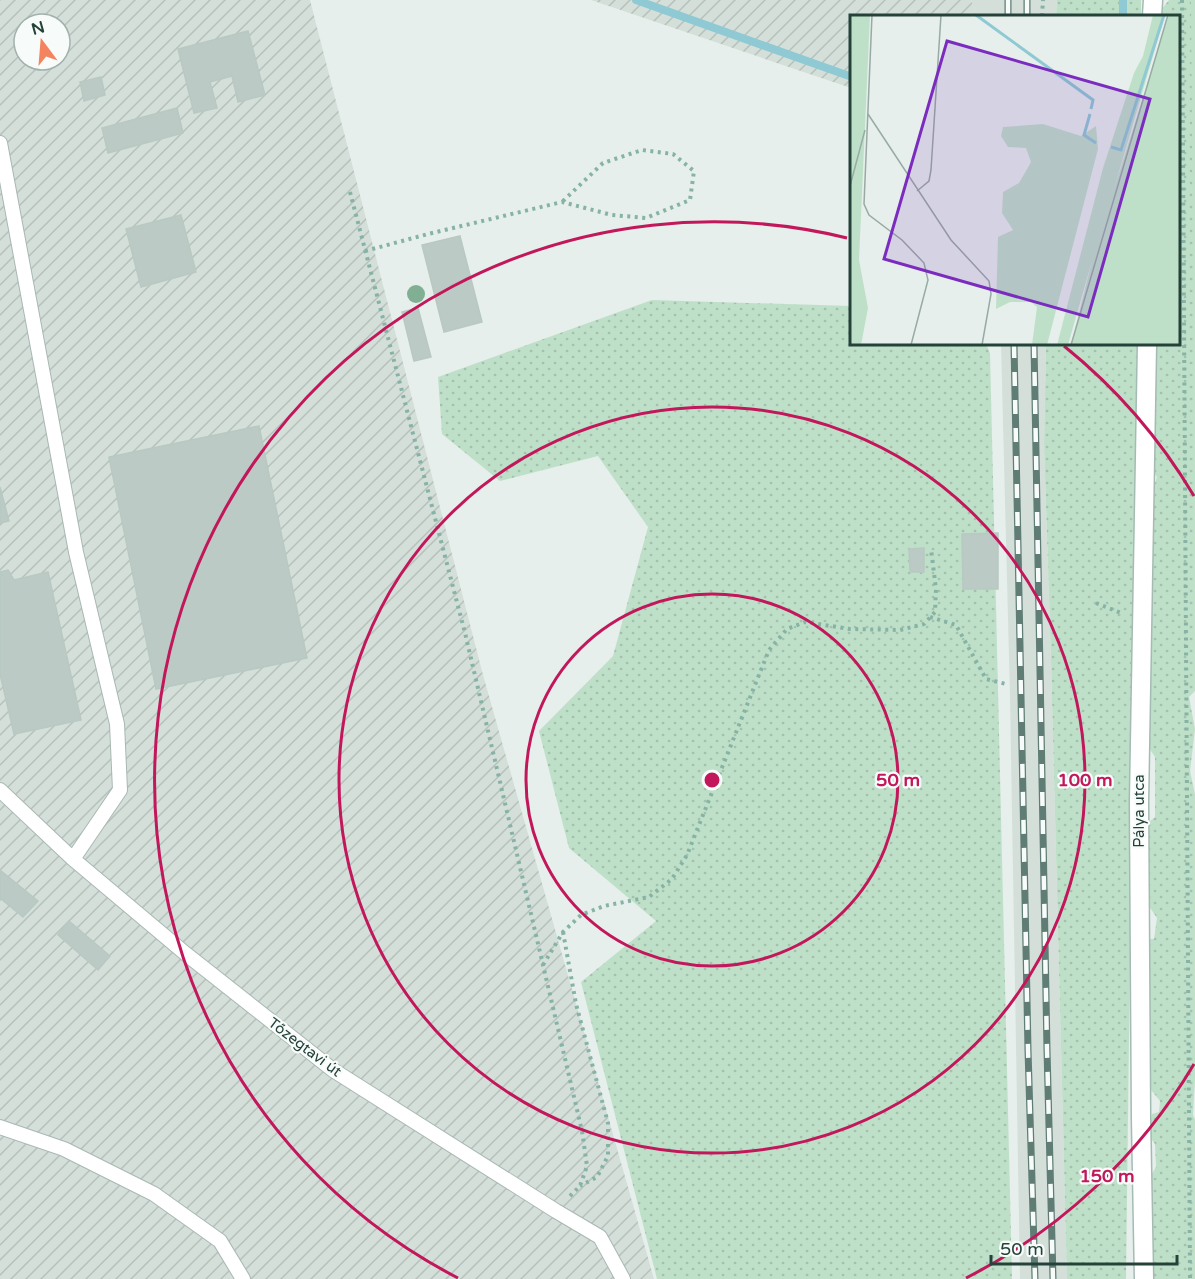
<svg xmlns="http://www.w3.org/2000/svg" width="1195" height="1279" viewBox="0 0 1195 1279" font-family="'Varela Round',sans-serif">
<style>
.built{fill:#d4dfda}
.industrial{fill:url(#industrial-furrows);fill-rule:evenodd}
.green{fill:url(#green-dots)}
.pitch{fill:#bfe0c8}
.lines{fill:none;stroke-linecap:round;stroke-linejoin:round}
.stream{stroke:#8ec9d4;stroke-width:8}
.building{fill:#bbcac4;stroke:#b8c9c2;stroke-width:1.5}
.lane-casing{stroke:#a8b8b2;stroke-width:16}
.secondary-casing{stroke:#a4bbb3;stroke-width:21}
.path{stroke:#86b3a5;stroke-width:4;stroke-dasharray:3 4.5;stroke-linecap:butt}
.lane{stroke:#fff;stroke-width:14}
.secondary{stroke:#fff;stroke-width:18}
.rail-casing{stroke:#5f7d75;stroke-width:7}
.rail{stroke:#f7fbf9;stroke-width:4.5;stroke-dasharray:14;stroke-linecap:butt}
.tree{fill:#80af93}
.ring{fill:none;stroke:#c2185b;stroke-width:3}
.labels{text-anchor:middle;stroke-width:4.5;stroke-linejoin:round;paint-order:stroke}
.street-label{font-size:15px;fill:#24423a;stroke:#f7fbf9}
.inset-river{fill:none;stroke:#8ec9d4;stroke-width:3}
.inset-road{fill:none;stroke:#98aaa4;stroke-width:1.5}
.view{fill:#7b2cbf;fill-opacity:0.15;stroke:#7b2cbf;stroke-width:3}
.inset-edge{fill:none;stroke:#24423a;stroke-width:3}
.centre{fill:#c2185b;stroke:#f7fbf9;stroke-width:3}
.ring-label{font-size:18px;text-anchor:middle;font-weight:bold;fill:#c2185b;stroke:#f7fbf9;stroke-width:4.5;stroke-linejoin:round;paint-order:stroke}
</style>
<defs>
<pattern id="industrial-furrows" width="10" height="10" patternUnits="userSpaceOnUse" patternTransform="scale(1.5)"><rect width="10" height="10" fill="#d4dfda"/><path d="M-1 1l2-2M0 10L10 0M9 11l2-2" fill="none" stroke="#b6c1bc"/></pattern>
<pattern id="green-dots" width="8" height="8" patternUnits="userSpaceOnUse" patternTransform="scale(1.5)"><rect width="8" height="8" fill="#bfe0c8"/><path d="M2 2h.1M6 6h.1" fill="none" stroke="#a4c1ad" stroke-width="1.8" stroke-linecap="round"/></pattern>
</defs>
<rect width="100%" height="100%" fill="#e6efeb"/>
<path class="built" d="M971 0H1057L1056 16H977Z
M1001 344H1046L1044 444 1051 660 1067 1279H1020L1010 696Z"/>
<path class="industrial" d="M0 0H310L483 675 654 1279H0ZM24 24H60V60H24Z
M591 0H971L977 16H852L851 88Z"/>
<path class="green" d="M1057 0H1141V16H1056Z
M1169 0H1195V691L1189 697 1195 729 1190 771 1195 794V1079L1193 1115 1195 1119V1279H1146L1139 1195 1156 1167 1155 1144 1149 1136 1152 1114 1159 1112 1160 1101 1143 1080 1151 1072V1044L1139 1002 1135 938 1154 939 1157 918 1138 890 1143 827 1155 817V757L1138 731 1133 720 1126 1279H1067L1051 660 1044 444 1046 344H1137L1133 707 1142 486 1155 483 1157 477 1143 461 1153 344H1178V16H1161V10Z
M652 300 851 306 852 344H986L990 353 1012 1279H657L581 982 656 921 569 848 539 731 613 656 648 527 598 456 500 481 442 434 438 377Z"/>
<path class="pitch" d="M1191 0H1195V521Z"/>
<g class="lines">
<path class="stream" d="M636 0 852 77
M1123 16V0"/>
</g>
<path class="building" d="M248 31 265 95 238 102 232 76 210 82 217 108 194 113 178 49Z
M101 77 105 95 84 101 80 82Z
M177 108 183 133 108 153 102 128Z
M181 215 196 272 141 287 126 229Z
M460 236 482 322 444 332 422 245Z
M418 308 431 357 414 361 402 312Z
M259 426 307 658 156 689 109 457Z
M0 487 9 521 0 523Z
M998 533V589H963L962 534Z
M924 548V572H910L909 549Z
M8 570 14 580 48 572 81 720 14 734 0 674V572Z
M0 870 38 901 23 917 0 898Z
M69 921 110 956 98 970 58 935Z"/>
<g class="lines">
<g class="lane-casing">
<path id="lane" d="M0 143 76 552 117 724 120 790 73 859
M0 790 73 859 186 954 333 1070 556 1211 600 1237 623 1279
M0 1127 64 1149 154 1194 220 1241 243 1279"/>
</g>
<g class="secondary-casing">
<path id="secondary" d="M1152 16 1153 0
M1144 1279 1141 1118 1139 802 1147 344"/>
</g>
<path class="path" d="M1182 0 1190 1279
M1042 16 1043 0
M350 192 465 633 582 1131 587 1166 580 1186 569 1197
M365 251 428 234 562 202 612 215 646 218 690 200 694 171 673 154 642 150 603 163 562 202
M1096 603 1121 613
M930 617 956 625 986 679 1006 684
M563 932 576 1004 608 1123V1156L597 1177 580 1186
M543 965 563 932 581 915 604 906 649 897 672 879 687 855 769 650 787 629 805 622 850 629 900 630 924 624 935 612 936 589 931 549"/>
<use href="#lane" class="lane"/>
<use href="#secondary" class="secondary"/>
<g class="rail-casing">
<path id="rail" d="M1008 0V16
M1027 0V16
M1014 344 1028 1050 1035 1279
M1034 344 1047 1050 1053 1279"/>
</g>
<use href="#rail" class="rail"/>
</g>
<circle class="tree" cx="416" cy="294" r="9"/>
<g class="ring">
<circle cx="712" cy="780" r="186"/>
<circle cx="712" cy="780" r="373"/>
<path d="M1194 1064A559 559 0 0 1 966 1278M458 1278A559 559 0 0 1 847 238M1064 346A559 559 0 0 1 1194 496"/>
</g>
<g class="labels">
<g class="street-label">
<text transform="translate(1139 811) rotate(-90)" y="5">Pálya utca</text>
<text transform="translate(305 1047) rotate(37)" y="5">Tőzegtavi út</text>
</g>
</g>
<g transform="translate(850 15)">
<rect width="330" height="330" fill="#e6efeb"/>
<path d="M303 0H315L264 174 319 0H330L265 203 233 330H221L242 246 218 330H207L253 153 284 58 293 41ZM193 109 231 121 246 111 248 134 197 330H182L187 292 181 287H160L146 294 148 222 163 215 152 198 153 177 169 168 181 147 176 133 158 132 151 121 153 112Z" fill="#bfe0c8"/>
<path d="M0 0H20L9 245 18 293 11 330H0Z" fill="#bfe0c8"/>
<path d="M323 0H330V330H231Z" fill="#bfe0c8"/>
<path class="inset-river" d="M126 0 243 85 241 94M240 99 234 120 246 128M261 132 271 135 314 0"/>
<path class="inset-road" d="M22 0 14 189 19 200 52 225 74 248 78 265 61 330M18 99 101 225 139 266 141 279 132 330M0 171 15 115M67 176 79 166 81 155 91 0M221 330 318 0"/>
<path class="view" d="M97 26 300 84 238 302 34 244Z"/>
<rect width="330" height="330" class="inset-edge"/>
</g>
<circle cx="712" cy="780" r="9" class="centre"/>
<g class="ring-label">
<text x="898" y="786">50 m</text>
<text x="1085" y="786">100 m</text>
<text x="1107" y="1182">150 m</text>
</g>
<g transform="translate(42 42) rotate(344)"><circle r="28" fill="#f7fbf9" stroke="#a3b1ad" stroke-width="1.5"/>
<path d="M0-4.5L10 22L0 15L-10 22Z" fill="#f4845f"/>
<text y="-9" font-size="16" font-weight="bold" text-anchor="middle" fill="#24423a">N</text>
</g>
<path d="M991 1255v9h186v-9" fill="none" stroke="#24423a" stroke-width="3"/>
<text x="1000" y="1255" font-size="18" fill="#24423a" stroke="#f7fbf9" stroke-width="4.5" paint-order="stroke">50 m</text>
</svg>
